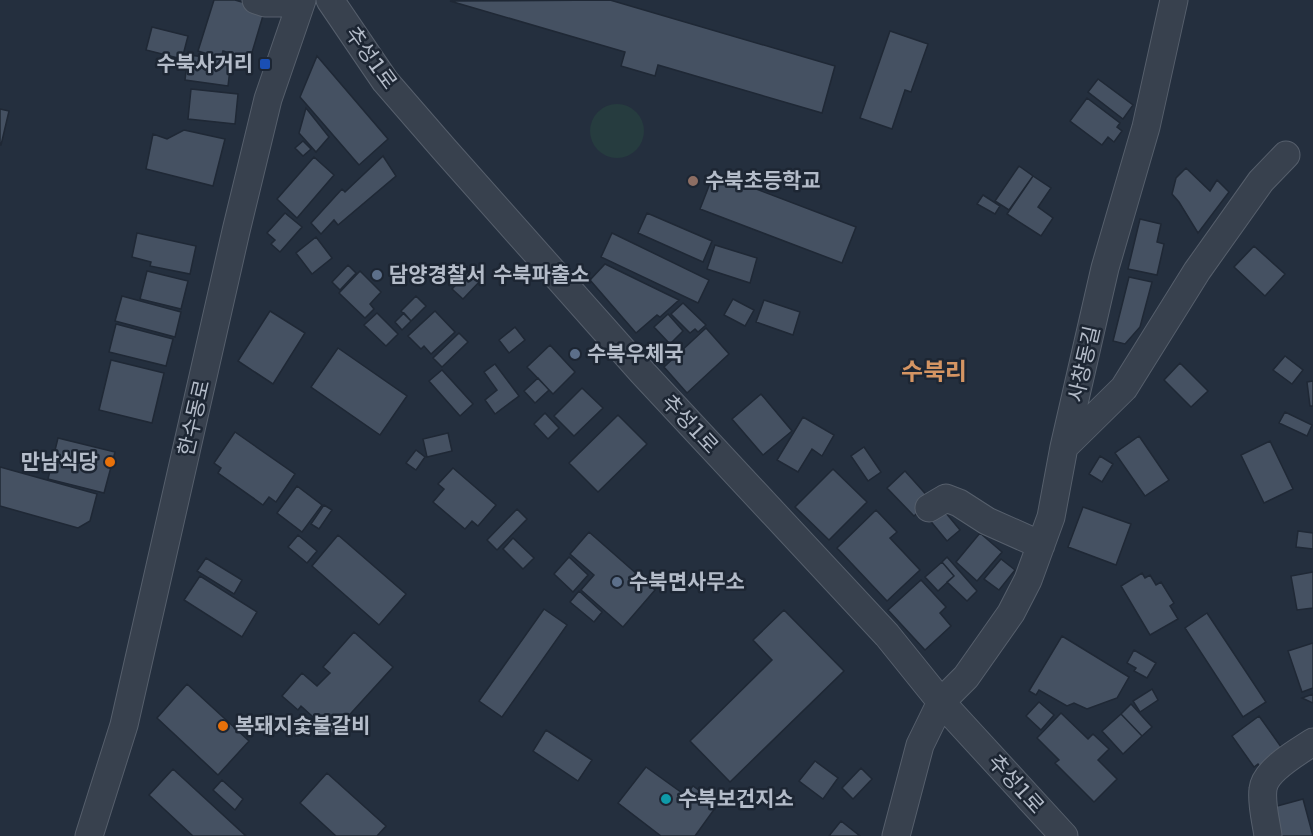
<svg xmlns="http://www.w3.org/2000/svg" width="1313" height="836" viewBox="0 0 1313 836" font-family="'DejaVu Sans','Noto Sans KR',sans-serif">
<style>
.green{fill:#263c3f}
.building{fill:#455162;stroke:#1f2835;stroke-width:1.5}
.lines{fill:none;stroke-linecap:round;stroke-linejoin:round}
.minor-casing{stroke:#565f6c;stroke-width:29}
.minor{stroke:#38414e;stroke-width:27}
.transit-dot{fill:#1a4fb4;stroke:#1d2633;stroke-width:2}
.education-dot{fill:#8d6e63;stroke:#1d2633;stroke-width:2}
.service-dot{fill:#5c6f8a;stroke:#1d2633;stroke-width:2}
.food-dot{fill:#e8710a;stroke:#1d2633;stroke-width:2}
.culture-dot{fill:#0f9aa8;stroke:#1d2633;stroke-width:2}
.labels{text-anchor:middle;stroke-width:5;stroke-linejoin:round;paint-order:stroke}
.street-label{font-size:21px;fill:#b4bcc9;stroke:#1d2633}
.poi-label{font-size:21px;font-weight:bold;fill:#b4bcc9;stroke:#1d2633;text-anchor:start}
.quarter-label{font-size:24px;font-weight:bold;fill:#d59563;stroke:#1d2633}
</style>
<rect width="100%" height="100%" fill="#242f3e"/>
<path class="green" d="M590 131a27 27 0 1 1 54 0a27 27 0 1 1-54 0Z"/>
<path class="building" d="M214 0H235L265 9 250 59 223 51 221 58 198 51Z
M610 0 835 66 822 113 658 65 655 76 621 66 625 52 450 1Z
M152 27 188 36 182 59 146 50Z
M890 31 928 44 911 92 905 90 892 129 860 118Z
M188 55 231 60 228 86 185 80Z
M317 56 388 139 359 165 300 97Z
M1098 79 1133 105 1123 119 1088 92Z
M191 89 238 94 235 124 188 119Z
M1087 98 1120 123 1117 127 1122 131 1114 142 1108 137 1102 145 1070 121Z
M306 108 329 137 316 152 299 133Z
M0 109 9 111 1 145H0Z
M184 130 225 139 213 186 146 169 153 134 167 139Z
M303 141 311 149 303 156 295 148Z
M383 156 396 176 338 225 334 220 321 234 311 223 342 189 345 192Z
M314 157 334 175 297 218 277 199Z
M1019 166 1033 176 1009 210 995 201Z
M1186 168 1210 191 1217 180 1229 192 1198 233 1179 202 1172 194 1176 178Z
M714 173 856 227 842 263 700 209Z
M1033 176 1051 188 1038 207 1053 218 1041 236 1007 214Z
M983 195 1000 206 995 214 977 204Z
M285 213 302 227 280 252 271 244 275 240 267 233Z
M647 213 712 241 703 262 638 233Z
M1140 219 1161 224 1157 242 1164 244 1157 275 1128 269Z
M137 233 196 246 190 274 150 266 151 262 132 257Z
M612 233 709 280 698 303 601 257Z
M316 237 332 258 312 274 296 253Z
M715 245 757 258 750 283 707 269Z
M1254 246 1285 274 1265 296 1234 267Z
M605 264 679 300 660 317 657 315 636 333 590 280Z
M348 265 356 273 340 290 332 282Z
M470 270 481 280 463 299 452 289Z
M147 271 188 281 181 309 140 299Z
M360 271 381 292 370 304 374 309 365 318 339 293Z
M1129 277 1152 282 1140 327 1125 344 1113 341Z
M122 296 181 312 175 337 115 321Z
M416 296 426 306 411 321 401 311Z
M733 299 754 310 745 326 724 315Z
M764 300 800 312 793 335 756 322Z
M683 303 706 325 698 332 695 329 690 333 671 314Z
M270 311 305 333 273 384 238 361Z
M435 311 455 332 431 354 424 346 421 349 408 336Z
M377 313 398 334 386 346 364 325Z
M404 313 411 321 402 330 395 322Z
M668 314 683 331 670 344 654 327Z
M116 324 173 339 166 366 109 352Z
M515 327 525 340 509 353 499 340Z
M706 328 729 354 687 393 664 367Z
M459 333 468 342 442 367 433 358Z
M550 345 575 372 553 394 527 367Z
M338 348 407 396 380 435 311 387Z
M1285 356 1303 370 1292 384 1273 370Z
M111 360 164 373 152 423 99 410Z
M1180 363 1208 391 1191 407 1164 380Z
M495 364 519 396 495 414 485 400 497 390 484 372Z
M442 370 473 404 460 416 429 381Z
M538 378 549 390 535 403 524 391Z
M1313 381V406H1310L1307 382Z
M582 388 603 408 574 436 554 416Z
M761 394 792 431 763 455 732 419Z
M1285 412 1312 425 1307 436 1279 423Z
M545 413 559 428 548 439 534 424Z
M618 415 647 444 598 492 569 463Z
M803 417 834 435 822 456 812 449 798 472 777 460Z
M235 432 295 474 276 502 269 497 263 505 218 473 221 468 214 463Z
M448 433 452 451 427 457 423 439Z
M1139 436 1169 480 1145 496 1115 453Z
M58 438 115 452 104 493 48 479Z
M1270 441 1293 489 1264 503 1241 455Z
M864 447 881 472 868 481 851 456Z
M416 450 425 457 416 470 406 463Z
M1100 456 1113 464 1102 482 1089 474Z
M0 467 97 494 90 521 78 528 0 506Z
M453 468 496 505 478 526 472 521 465 529 433 502 444 489 438 484Z
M833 469 867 502 829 540 795 507Z
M905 471 931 500 914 516 887 488Z
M297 486 322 505 302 532 277 513Z
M324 505 332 510 319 529 311 524Z
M941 507 960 530 947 541 928 518Z
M1083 507 1131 524 1116 565 1068 547Z
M517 509 527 519 497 550 487 540Z
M876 510 897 532 890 538 920 570 887 601 837 548Z
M1298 531 1313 533V549L1296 547Z
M589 532 655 590 623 627 581 590 594 575 570 554Z
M980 533 1002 552 977 581 956 562Z
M298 535 317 551 307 563 288 547Z
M338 535 406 594 379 625 312 566Z
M513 538 534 558 523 569 503 549Z
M569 557 588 575 573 592 554 574Z
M947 557 977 591 967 601 947 582 954 576 942 562Z
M206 558 242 580 234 594 197 571Z
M1001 559 1015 570 999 590 984 579Z
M942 562 954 576 938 591 925 577Z
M1313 572V608L1297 610 1291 576Z
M1142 573 1145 578 1150 575 1156 585 1161 582 1174 603 1170 606 1178 619 1150 635 1121 586Z
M200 576 257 612 242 637 184 600Z
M921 580 946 607 940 613 951 626 925 650 888 610Z
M579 591 602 612 594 622 570 602Z
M544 609 567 625 502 717 479 701Z
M784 610 844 671 730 782 690 741 772 660 753 640Z
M1207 613 1266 702 1243 717 1185 628Z
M354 632 393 667 332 734 301 706 298 710 282 696 302 673 317 686 330 673 323 667Z
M1062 636 1129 677 1117 698 1087 709 1074 703 1067 706 1039 690 1036 695 1029 691Z
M1313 643V688L1302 692 1288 651Z
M1134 650 1156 663 1147 678 1134 671 1136 668 1127 663Z
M187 684 249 741 218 775 157 718Z
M1152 689 1158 700 1140 712 1133 701Z
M1313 694V703L1302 698Z
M1039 702 1054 715 1041 730 1026 716Z
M1131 704 1152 727 1142 736 1121 714Z
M1061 713 1088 739 1093 734 1109 749 1098 760 1117 779 1094 802 1055 763 1059 760 1037 738Z
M1121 714 1142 736 1123 754 1102 731Z
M1259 716 1284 751 1261 768 1258 764 1254 767 1232 736Z
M546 730 592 760 578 781 533 751Z
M815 761 838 778 823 799 799 781Z
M646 767 685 795 693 786 718 804 695 836H661L618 803Z
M861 768 872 779 853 799 842 788Z
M173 769 246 836H193L149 795Z
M327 773 386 826 377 836H336L300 803Z
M222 780 243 799 235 810 213 790Z
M1303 799 1313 836H1273L1266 809Z
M841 821 860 836H829Z"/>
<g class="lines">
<g class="minor-casing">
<path id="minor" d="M256 0 265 3H301
M330 0 385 81 444 149 642 372 887 635 941 702 1064 836
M1064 447 1124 388 1197 271 1261 181 1286 155
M929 508 946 498 959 503 987 521 1041 545
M89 836 124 725 236 231 268 99 302 0
M896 836 920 745 941 702 966 677 1011 613 1028 580 1051 517 1064 447 1105 268 1146 127 1174 0
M1268 836C1266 821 1261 804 1263 789 1265 770 1298 752 1313 742"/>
</g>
<use href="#minor" class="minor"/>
</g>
<rect class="transit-dot" x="259" y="58" width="12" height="12" rx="3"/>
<circle class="education-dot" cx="693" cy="181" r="6"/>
<g class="service-dot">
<circle cx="377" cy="275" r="6"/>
<circle cx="575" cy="354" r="6"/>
<circle cx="617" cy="582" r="6"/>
</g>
<g class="food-dot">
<circle cx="110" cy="462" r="6"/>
<circle cx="223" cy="726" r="6"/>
</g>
<circle class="culture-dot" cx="666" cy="799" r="6"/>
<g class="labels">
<g class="street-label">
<text transform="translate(371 58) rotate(54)" y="7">추성1로</text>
<text transform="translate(1084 364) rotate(-77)" y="7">사창동길</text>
<text transform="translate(194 418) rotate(-77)" y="7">한수동로</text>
<text transform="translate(690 424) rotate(47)" y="7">추성1로</text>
<text transform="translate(1016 784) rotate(48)" y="7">추성1로</text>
</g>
<g class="poi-label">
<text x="253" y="71" text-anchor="end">수북사거리</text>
<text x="705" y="188">수북초등학교</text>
<text x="389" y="282">담양경찰서 수북파출소</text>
<text x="587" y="361">수북우체국</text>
<text x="98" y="469" text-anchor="end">만남식당</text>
<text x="629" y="589">수북면사무소</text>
<text x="235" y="733">복돼지숯불갈비</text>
<text x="678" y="806">수북보건지소</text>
</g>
<g class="quarter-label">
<text x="934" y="380">수북리</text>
</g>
</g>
</svg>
